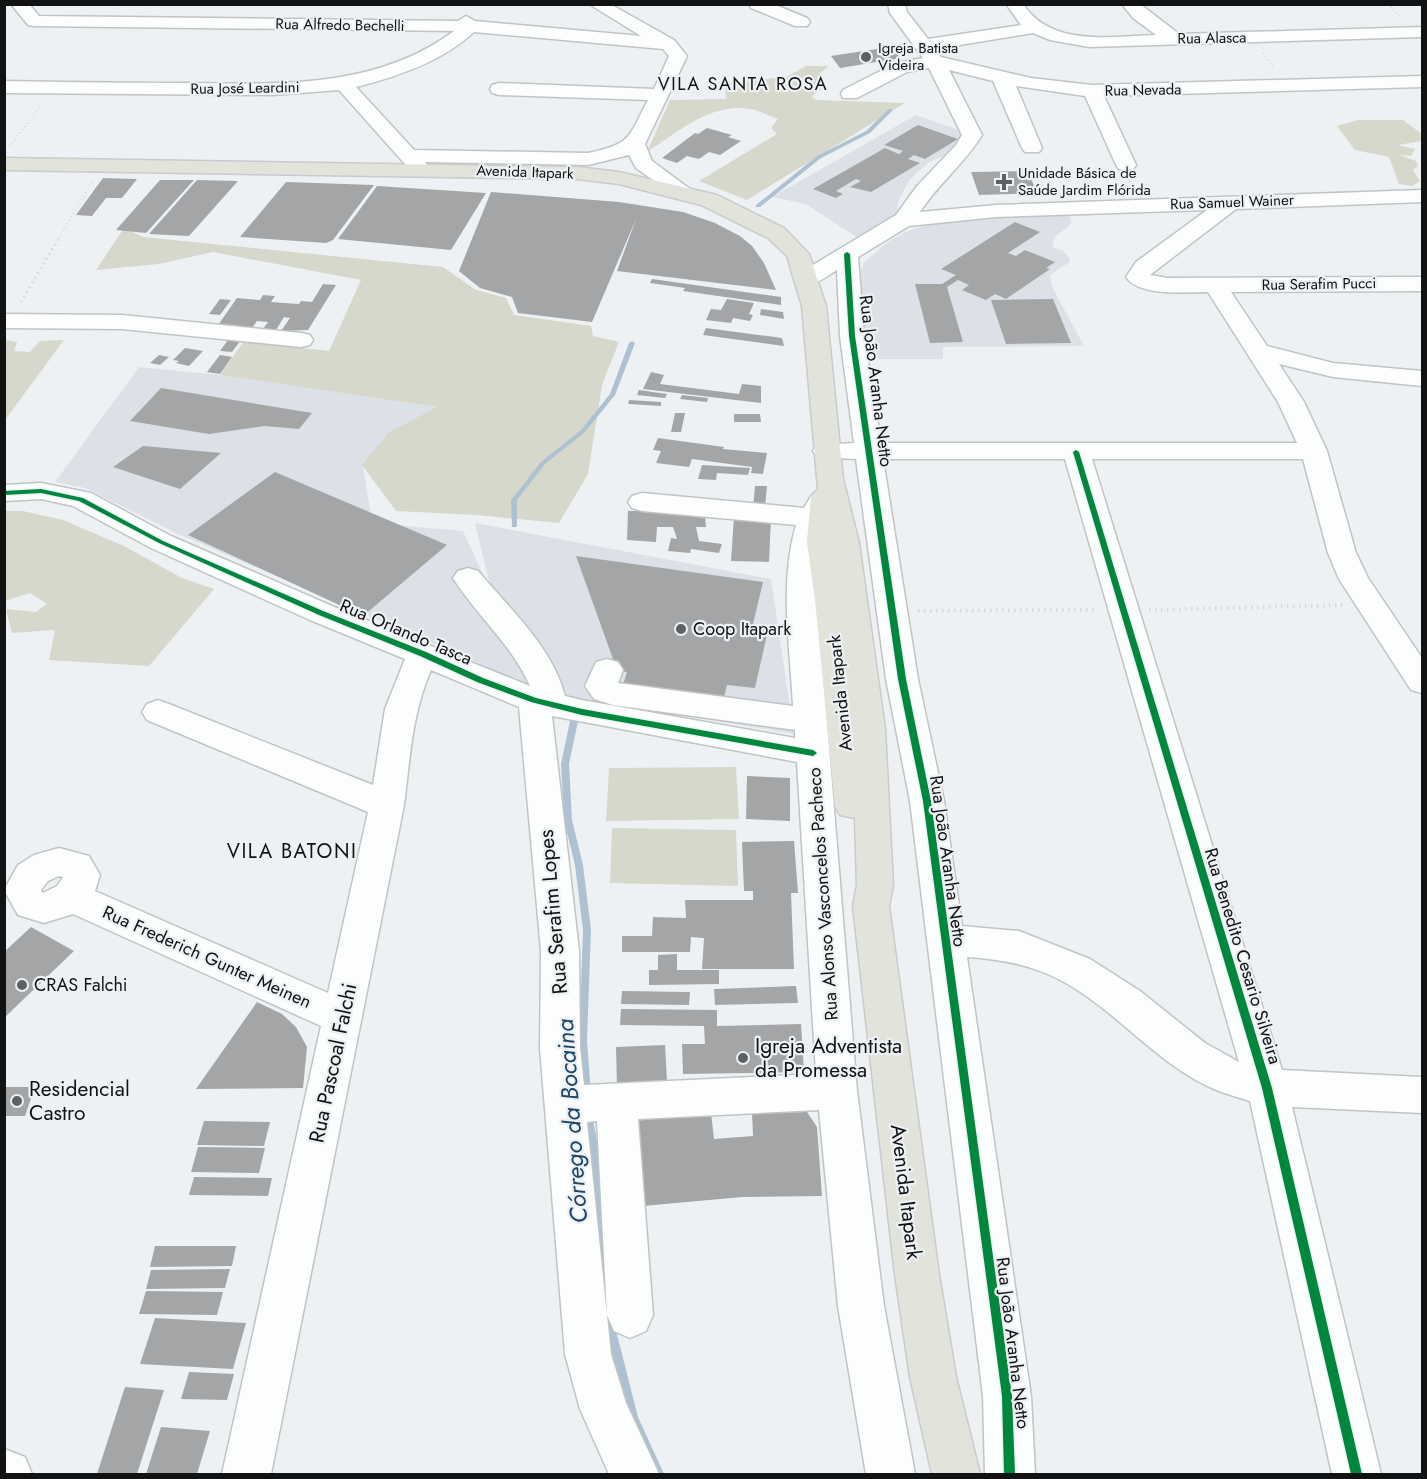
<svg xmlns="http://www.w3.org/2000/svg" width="1427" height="1479" viewBox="0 0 1427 1479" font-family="Jost,sans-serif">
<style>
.built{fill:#dce1e7}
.green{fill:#d6d8cc}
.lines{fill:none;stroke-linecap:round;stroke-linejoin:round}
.stream{fill:#aec1d3;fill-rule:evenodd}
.building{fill:#a4a5a7}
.minor-casing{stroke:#c1c3c4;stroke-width:3}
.major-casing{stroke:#c9cbcc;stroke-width:3}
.path-far2{stroke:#d7d8d8;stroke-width:2;stroke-dasharray:1 3;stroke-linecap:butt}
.path-far1{stroke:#d7d8d8;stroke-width:3;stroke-dasharray:1.5 4;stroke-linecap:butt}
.path{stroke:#d7d8d8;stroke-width:4;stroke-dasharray:1.5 4.5;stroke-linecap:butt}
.minor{fill:#fcfdfd;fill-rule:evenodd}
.major{fill:#e2e3db;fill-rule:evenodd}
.cycleway-casing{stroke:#edf1f4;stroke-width:3}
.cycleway{fill:#00873e;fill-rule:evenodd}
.poi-dot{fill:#5e6061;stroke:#edf1f4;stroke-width:2}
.labels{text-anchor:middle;stroke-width:4.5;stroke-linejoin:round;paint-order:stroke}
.far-street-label{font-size:15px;fill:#111213;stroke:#edf1f4}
.far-poi-label{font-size:15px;fill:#111213;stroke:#edf1f4;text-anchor:start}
.far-quarter-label{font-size:18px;letter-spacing:1.5px;fill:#111213;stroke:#edf1f4}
.street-label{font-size:18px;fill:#111213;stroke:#edf1f4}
.poi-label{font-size:18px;fill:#111213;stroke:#edf1f4;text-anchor:start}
.neighbourhood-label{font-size:20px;letter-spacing:1.5px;fill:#111213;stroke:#edf1f4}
.near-street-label{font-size:21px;fill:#111213;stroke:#edf1f4}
.near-poi-label{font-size:21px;fill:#111213;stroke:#edf1f4;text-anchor:start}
.near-water-label{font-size:24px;font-style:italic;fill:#1c4769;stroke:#edf1f4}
</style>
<rect width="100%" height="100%" fill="#eef1f3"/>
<path class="built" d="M916 115 958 130 966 135 949 153 928 163 909 180 899 200 895 217 861 240 806 204 772 197Z
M1070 215 1071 224 1055 237 1052 247 1062 250 1069 257 1070 262 1050 275 1052 287 1084 346 943 347V359H876L862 328 857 281 864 263 886 243 908 231 935 223 992 216Z
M139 367 220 375 438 407 389 432 363 465 372 523 463 531 492 594 475 523 771 579 794 734 574 697 522 682 176 533 85 488 55 482Z"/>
<path class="green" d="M806 66H829L819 74 824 87 811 97 817 100 905 103 747 200 699 181 777 134 771 128 778 119C769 116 760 111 751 109 711 102 678 132 647 152L670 100 726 99 725 83 786 77Z
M1358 120H1403L1422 134V141L1398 145 1415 149 1411 156 1400 155 1416 161 1418 166 1413 170 1420 181 1412 186 1399 184 1389 157 1355 150 1337 126Z
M124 228 143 237 443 267 476 290 506 298 514 315 591 326 593 336 619 342 602 385 588 474 559 523 477 515 396 511 362 465 389 432 437 407 220 375 244 341 329 351 361 280 213 252 159 264 96 270Z
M5 340 17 342 14 351 30 352 40 341 64 340 5 420Z
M5 511H23L63 520 124 546 182 578 214 589 149 666 49 660 55 630 12 633 6 609 36 612 47 604 30 593 5 601Z
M736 767 739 819 606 821 609 768Z
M612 828 736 830 738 886 610 883Z"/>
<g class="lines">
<path class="stream" d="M889 109 893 110 870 133 821 158 760 207H756V205L817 156 866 131Z
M632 341 635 343 615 395 585 432 545 464 517 500V526L516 527H512L511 500 541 462 581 430 610 394 629 343Z
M574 718 578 721 569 764 572 820 583 865 591 930 587 1040 591 1095 589 1098 586 1099 583 1098 581 1095 579 1040 583 930 575 865 564 820 561 764 570 721Z
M587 1109 590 1110 592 1113 600 1158 607 1271 606 1275 602 1276 598 1275 597 1271 590 1158 582 1113 584 1110Z
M605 1302 609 1303 610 1307 638 1417 664 1474H653L628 1418 600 1307 601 1303Z"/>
</g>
<path class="building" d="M890 47 901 58 840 68 831 56Z
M918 125 958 139 925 159 914 155 908 159 920 163 871 192 850 187 861 181 856 179 836 191 843 194 836 198 813 189 885 148 899 154 903 151 884 145Z
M707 128 732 135 728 137 741 141 720 155 709 152 699 159 687 156 677 163 662 158 695 133 698 134Z
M1028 171 1037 193 979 195 971 172Z
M103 178 137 179 122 198H106L92 216 76 215Z
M160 180H194L146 233 116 230Z
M197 180 238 181 189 236 149 234Z
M286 182 374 185 333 240 326 243 240 237Z
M377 186 408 188 486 193 451 250 338 239Z
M491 192 619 202 683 212 715 223 740 236 752 246 764 263 776 290 617 271 636 219 592 322 518 313 512 297 480 288 459 271Z
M1015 222 1040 232 1008 253 1016 256 1025 250 1055 262 1046 268 1050 269 1006 299 995 294 986 300 962 290 969 285 958 280 947 287 963 342 930 343 915 284H942L956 275 941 269Z
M652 279 781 297V305L683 291 685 288 650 283Z
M323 284 336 285 308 330 281 331 290 318 284 317 276 330 263 329 268 322 257 321 252 328 218 325 237 298 260 300 263 295 275 296 271 302 299 304 301 301 312 302Z
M220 299 231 300 220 315 209 314Z
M727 299 754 303 749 314 753 315 750 321 733 318 731 323 706 320 711 309 721 310Z
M1053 299 1071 343 1006 344 991 300Z
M761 309 783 312 784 319 760 315Z
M706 328 782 338 784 346 703 335Z
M228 340 240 341 232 352 220 351Z
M185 348 203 351 189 366 176 363 179 361 173 360Z
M159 355 169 357 160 365 150 363Z
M220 355 232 357 220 374 207 372Z
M651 372 664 375 660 384 739 394 742 384 761 386V403L643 389Z
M161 388 312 413 299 429 264 426 209 434 130 421Z
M639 390 667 394 665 398 637 395Z
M682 395 708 398 707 402 680 399Z
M629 400 661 402V406L628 404Z
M675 413H685L681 432H671Z
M734 414H760L761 422H734Z
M658 438 724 447 723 449 767 453 763 474 751 473 752 467 692 459 689 467 656 463 661 451 653 450Z
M143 446 221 453 180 489 113 467Z
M702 465 750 468 748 475 717 473 716 480 698 479Z
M275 472 447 545 363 616 188 535Z
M755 486H767L765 507H753Z
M628 511H695V516H705L706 527H696L699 541 722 544 719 553 691 549 690 553 668 551 671 538 677 539 673 527H657L656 542 627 540Z
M734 516 771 518 769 562 731 561Z
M576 556 763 582 752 628 768 630 755 688 727 685 723 701 622 688 627 672 607 670 613 659Z
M747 776 790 778V821L746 819Z
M794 841 798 893H791L794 969H702L704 938 691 937 690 952H622V936H652L653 917 686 918 685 900H753V891H744L742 842Z
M31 927 74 951 4 1018V952Z
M677 954V970H719V984L649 985V970H658V955Z
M796 986 798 1003 715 1005 714 989Z
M622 991 690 992 689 1005 621 1004Z
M257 1002 282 1014 296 1027 307 1047 303 1088 196 1089Z
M621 1009 717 1010V1026L801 1024 804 1072 683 1074 682 1044H705L704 1026 620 1025Z
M665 1045 667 1081 617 1085 616 1047Z
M4 1087H35L25 1116H4Z
M807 1112 817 1127 822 1196 742 1197 643 1206 634 1121 711 1113 714 1139 753 1136 752 1113Z
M204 1121 270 1122 264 1146 197 1145Z
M198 1147 265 1148 259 1173 191 1172Z
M194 1177 272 1178 268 1196 189 1195Z
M155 1246H236L232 1266 150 1267Z
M230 1269 225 1288 146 1289 151 1270Z
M146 1291 223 1292 217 1315 139 1314Z
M155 1318 246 1323 233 1369 140 1364Z
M189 1372 234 1374 227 1400 181 1399Z
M125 1387 164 1390 137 1474H97Z
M161 1427 210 1431 197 1474H146Z"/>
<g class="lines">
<g class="minor-casing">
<path id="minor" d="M11 4H29L39 16 458 21 466 16 475 21 641 36 589 4H610L674 40 687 56 645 144 652 161 694 192 690 196 683 198 676 196 636 168 629 155 588 165 425 162 430 169 427 173 420 175 413 173 339 90 272 95 4 93V81C65 82 126 83 187 83 280 84 376 89 454 31L34 26 28 25ZM474 32 663 49 669 56 654 89 499 83 492 85 490 89 492 93 499 95 648 100C628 138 632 144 588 153L414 150 356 87C397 77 443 61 474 32Z
M749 4H773L807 18 810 22 807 26H795L751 8Z
M888 4H905L907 12 928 39 1021 25 1006 4H1023C1052 48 1112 36 1156 35L1133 18 1122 4H1140L1179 34 1422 27V37L1089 47 1050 40 1033 33 935 49 941 57 1031 78 1092 85 1422 76V87L1104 96 1136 165 1133 169H1119L1116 165 1085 96 1016 86 1042 148 1039 152H1025L1022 148 993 81 949 70 982 135C965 163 938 184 920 212L996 205 1422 190V202L1236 209 1150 275 1168 278 1422 277V291L1231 292 1267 346 1333 363 1422 371V386L1333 377 1279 364 1304 402 1327 451 1356 553 1368 578 1422 658V693L1411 690 1339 579 1328 553 1303 459H1092L1282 1070 1422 1077V1113L1292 1107 1381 1474H1332L1250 1101C1238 1097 1226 1094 1214 1089 1158 1065 1118 1012 1064 982 1034 965 1001 959 967 957L1031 1396 1035 1474H985L983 1396 910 801 886 679 856 459 817 457 813 451 817 445 854 443 840 336 837 270C824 278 813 288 798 284L795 279 798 274 896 215 917 186 956 145 962 135 929 68 907 72 857 98H843L841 94 843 90 896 63 923 58 890 13ZM1207 210 1136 262 1126 277C1139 297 1186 292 1208 292L1278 402 1297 443H881L864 336 858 257 909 226 996 217ZM883 459H1065L1239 1062 1205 1043 1140 991 1090 959 1019 931 962 926 944 801 918 679Z
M4 314 122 315 301 333 310 335 313 340 310 345 301 347 122 329 4 328Z
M41 483 91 493 171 536 332 606 530 686C512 645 477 616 453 578L458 571 468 568 478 571C509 608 553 648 565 696L582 700 795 738V730L613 705 594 699 585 686 596 662 607 659 618 662 623 670 618 683 793 706C790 647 779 583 796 525L642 511 632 508 628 502 632 496 642 493 804 508 811 496 821 493 831 496 835 502 821 537 816 588 857 1091 884 1306 915 1474H866L838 1306 819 1110 638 1119 653 1315 646 1331 630 1338 614 1331 607 1315 597 1121 587 1122 611 1354 626 1403 659 1474H609L580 1409 565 1354 540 1048 541 951 519 707 431 670C412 713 410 759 404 805L271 1474H222L321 1026 73 914 44 923 18 915 4 890 18 865 34 855 59 848 89 856 100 875 95 891 328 993 368 812 147 720 142 712 147 704 158 700 169 704 373 785 385 709 405 659 310 620 151 548 73 506 41 499 4 501V485ZM552 716 797 762 816 1074 584 1085 580 1048 579 951ZM59 876 63 877 57 886 43 893 41 890 48 881Z
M4 1449 25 1457 32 1474H4Z"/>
</g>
<g class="major-casing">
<path id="major" d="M4 158 577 167 619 172 717 195 784 228 809 254 826 306 843 479 859 543 885 729 893 885 889 906 939 1275 956 1377 980 1474H932L910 1377 895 1275 853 906 857 885 855 818 840 815 835 806 815 600 807 542 811 496 818 489 802 306 787 256 768 238 701 205 619 184 577 179 4 170Z"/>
</g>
<path class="path-far2" d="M1388 4 1400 16
M1263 53 1275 69
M10 146 42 104
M59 238 92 182"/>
<path class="path-far1" d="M21 302 60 236"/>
<path class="path" d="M1149 610 1343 605
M918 611 1097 610"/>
<use href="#minor" class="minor"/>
<use href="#major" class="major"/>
<g class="cycleway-casing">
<path id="cycleway" d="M847 252 850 254 855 336 906 679 931 801 1012 1396 1015 1474H1004L1002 1396 923 801 898 679 849 336 844 254Z
M1076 450 1079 452 1272 1088 1362 1474H1351L1262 1088 1073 452Z
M41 489 83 498 163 541 323 611 426 652 483 678 536 698 582 709 813 750 817 753 813 756 582 715 531 702 477 682 420 656 319 615 159 543 79 501 41 493 4 495V491Z"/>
</g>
<use href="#cycleway" class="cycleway"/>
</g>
<g class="poi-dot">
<circle cx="866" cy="57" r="6"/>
<path d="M1001 173h6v6h6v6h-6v6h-6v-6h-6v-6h6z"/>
<circle cx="681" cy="629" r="6"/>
<circle cx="22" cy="985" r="6"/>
<circle cx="743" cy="1058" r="6"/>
<circle cx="17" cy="1101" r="6"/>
</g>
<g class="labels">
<g class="far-street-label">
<text transform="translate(340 25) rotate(1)" y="5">Rua Alfredo Bechelli</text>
<text transform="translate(1212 38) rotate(-1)" y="5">Rua Alasca</text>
<text transform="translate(245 88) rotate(-1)" y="5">Rua José Leardini</text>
<text transform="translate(1143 90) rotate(-1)" y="5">Rua Nevada</text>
<text transform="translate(525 172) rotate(2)" y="5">Avenida Itapark</text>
<text transform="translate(1232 202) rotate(-2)" y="5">Rua Samuel Wainer</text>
<text transform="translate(1319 284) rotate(-1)" y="5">Rua Serafim Pucci</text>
</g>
<g class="far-poi-label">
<text x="878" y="53">Igreja Batista<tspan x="878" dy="17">Videira</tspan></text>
<text x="1018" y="178">Unidade Básica de<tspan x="1018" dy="17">Saúde Jardim Flórida</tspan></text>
</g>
<g class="far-quarter-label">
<text x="743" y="90">VILA SANTA ROSA</text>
</g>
<g class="street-label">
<text transform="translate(876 381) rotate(83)" y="6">Rua João Aranha Netto</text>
<text transform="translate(406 632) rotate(23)" y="6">Rua Orlando Tasca</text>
<text transform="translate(840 693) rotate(-96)" y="6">Avenida Itapark</text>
<text transform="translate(948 861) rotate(82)" y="6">Rua João Aranha Netto</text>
<text transform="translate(823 894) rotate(-94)" y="6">Rua Alonso Vasconcelos Pacheco</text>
<text transform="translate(1243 956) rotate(73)" y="6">Rua Benedito Cesario Silveira</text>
<text transform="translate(207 957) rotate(24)" y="6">Rua Frederich Gunter Meinen</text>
<text transform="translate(1013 1343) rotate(83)" y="6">Rua João Aranha Netto</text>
</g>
<g class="poi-label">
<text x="693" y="635">Coop Itapark</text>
<text x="34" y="991">CRAS Falchi</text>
</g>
<g class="neighbourhood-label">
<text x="292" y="858">VILA BATONI</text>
</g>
<g class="near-street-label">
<text transform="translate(553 912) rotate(-95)" y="7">Rua Serafim Lopes</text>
<text transform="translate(333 1063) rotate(-78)" y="7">Rua Pascoal Falchi</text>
<text transform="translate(906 1192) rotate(83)" y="7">Avenida Itapark</text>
</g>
<g class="near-poi-label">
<text x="755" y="1053">Igreja Adventista<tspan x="755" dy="24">da Promessa</tspan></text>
<text x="29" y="1096">Residencial<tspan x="29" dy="24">Castro</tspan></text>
</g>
<g class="near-water-label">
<text transform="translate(572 1121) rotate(-94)" y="8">Córrego da Bocaina</text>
</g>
</g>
<rect width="1427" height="1479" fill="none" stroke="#111213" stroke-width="12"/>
</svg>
